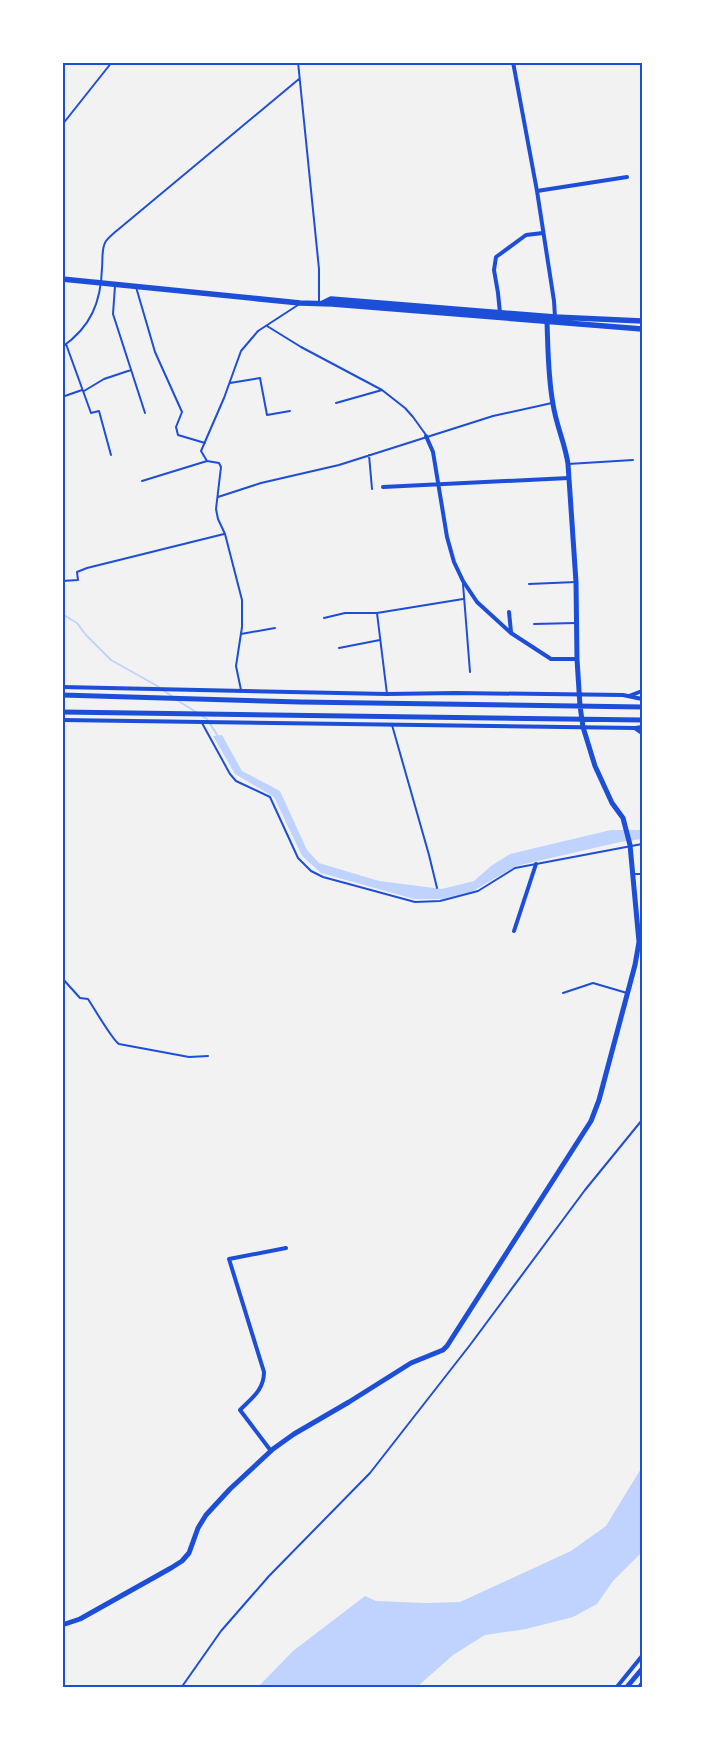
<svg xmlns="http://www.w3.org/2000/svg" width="705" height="1750" viewBox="0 0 705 1750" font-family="Karla,sans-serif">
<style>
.water{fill:#bfd3fe}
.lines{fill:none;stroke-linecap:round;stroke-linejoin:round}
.stream{stroke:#bfd3fe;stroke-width:2}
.service{stroke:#1d4ed8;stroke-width:2}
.minor{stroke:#1d4ed8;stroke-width:4}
.tertiary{stroke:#1d4ed8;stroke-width:5}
.secondary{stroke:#1d4ed8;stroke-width:5.5}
.neatline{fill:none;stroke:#1d4ed8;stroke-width:2}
</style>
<rect width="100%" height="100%" fill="#f2f2f2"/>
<path class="water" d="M222 735 242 771 280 791 307 850 319 863 379 881 442 889 474 881 491 866 510 854 611 830H642V839L620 842 516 866 473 891 442 899H414L321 873 302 856 274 797 235 774 213 736Z
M642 1467V1552L613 1581 597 1604 573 1617 526 1629 485 1635 453 1655 417 1687H258L293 1651 365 1596 376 1601 425 1603 460 1602 571 1551 606 1526Z"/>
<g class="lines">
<path class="stream" d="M62 614 77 623 86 635 111 660 159 687
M163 690 173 697
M177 700 196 712
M202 716 207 719 219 738"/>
<path class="service" d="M298 62 319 269V303
M62 125 112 62
M115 286 113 314 145 413
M136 287 155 352 182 412 176 427 178 435 205 443
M267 326 301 347 382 390 405 408 413 417 426 435
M66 344 91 413 99 411 111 455
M62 347C91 327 101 302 102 268 103 260 101 248 106 241 109 237 115 232 120 228L299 79
M230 383 260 378 267 415 290 411
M84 391 104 379 131 370
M62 397 82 390
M336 403 382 390
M369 455 372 489
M568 464 633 460
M142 481 207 461
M218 497 261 483 339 465 493 416 552 403
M62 581 78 580 77 572 87 568 224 534
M463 584 470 672
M529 584 576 582
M377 613 387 694
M324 618 345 613H377L463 599
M534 624 575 623
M241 634 275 628
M339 648 380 640
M241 690 236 666 242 627V600L225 534 218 519 216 509 221 467 219 463 207 461 201 451 224 398 241 351 258 331 298 305
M202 723 230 774 236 781 270 797 298 858 311 871 323 877 415 902 440 901 478 891 515 868 642 844
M392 725 429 855 437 888
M633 874H642
M62 978 80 998 88 999C94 1008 113 1041 119 1044L189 1057 208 1056
M563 993 593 983 627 993
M181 1688 221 1631 269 1576 370 1473 470 1345 585 1190 642 1120"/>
<path class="minor" d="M513 62 537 191 554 301 555 317
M537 191 627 177
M500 313 498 293 494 270 496 257 526 235 543 233
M426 436 433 452 447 537 454 562 463 581 477 602 511 633 551 659H577
M383 487 569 478
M509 612 511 632
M62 687 387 694 456 693 623 695 642 699
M629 696 642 691
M62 720 635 728 642 727
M635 728 642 733
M514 931 536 864
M271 1451 240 1410C252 1398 264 1390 264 1372L229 1259 286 1248
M616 1688 642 1656"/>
<path class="tertiary" d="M62 695 300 702 642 707
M62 712 642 720
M62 1625 80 1619 171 1568 182 1561 189 1553 198 1528 206 1515 230 1489 273 1449 294 1434 349 1402 411 1363 443 1350 447 1346 591 1121 599 1100 635 965 639 942 630 845 623 818 612 803 595 766 583 727 580 706 577 659 576 582 568 464C565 443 556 425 553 404 548 377 548 349 547 322L549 321
M626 1688 642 1669
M639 1688 642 1684"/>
<path class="secondary" d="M62 279 300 303 332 304 642 329
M323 303 331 299 555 317 642 321"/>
</g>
<rect width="705" height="1750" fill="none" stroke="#ffffff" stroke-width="128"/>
<rect x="64" y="64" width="577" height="1622" class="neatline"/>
</svg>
